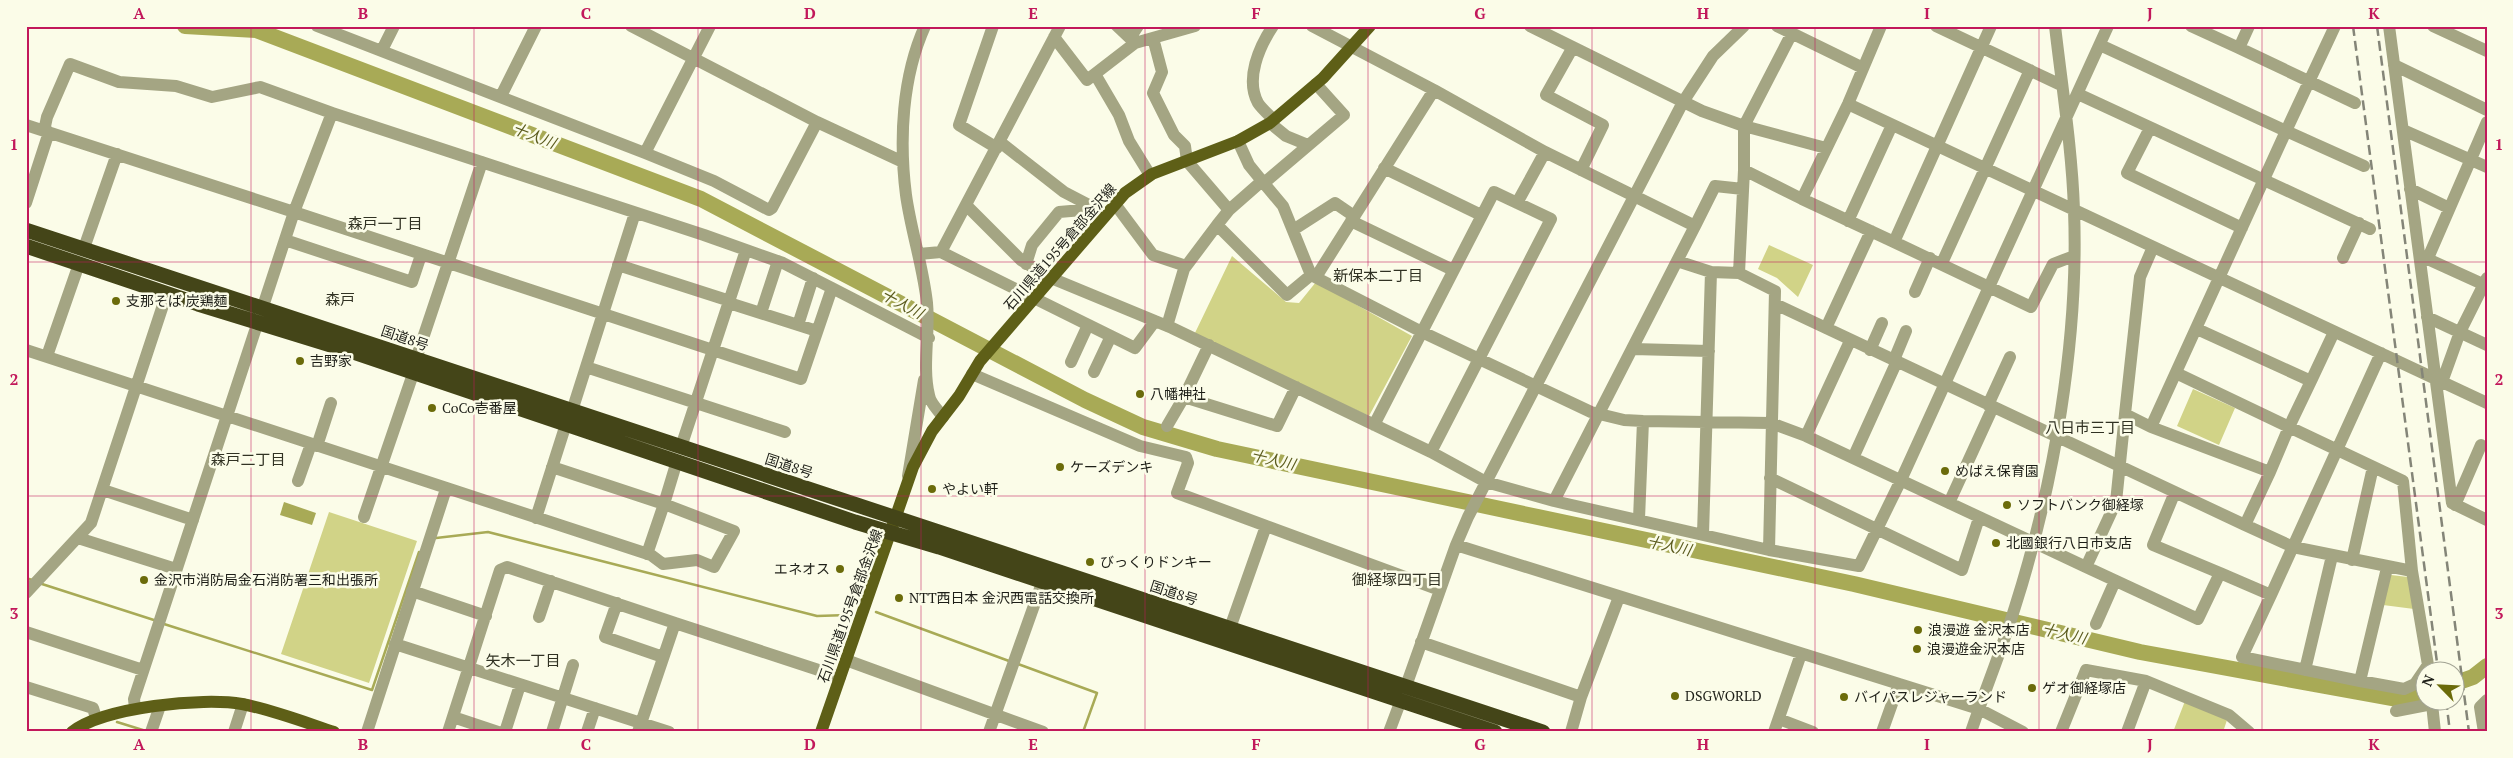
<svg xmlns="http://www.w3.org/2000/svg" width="2513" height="758" viewBox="0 0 2513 758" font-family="'PT Serif','Noto Sans JP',serif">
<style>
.green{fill:#d1d387}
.water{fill:#a8aa56}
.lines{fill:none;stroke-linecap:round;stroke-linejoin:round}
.stream{stroke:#a8aa56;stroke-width:2.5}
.river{stroke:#a8aa56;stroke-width:16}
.minor{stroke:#a4a583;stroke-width:12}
.major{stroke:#5e5f17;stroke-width:12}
.highway{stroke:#444518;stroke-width:15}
.rail{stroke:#848578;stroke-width:2.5;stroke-dasharray:10 5;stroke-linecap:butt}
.grid{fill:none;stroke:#c2185b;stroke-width:1;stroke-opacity:0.55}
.poi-dot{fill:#6b6b0a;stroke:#fbfce8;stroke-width:2}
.labels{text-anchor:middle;stroke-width:5;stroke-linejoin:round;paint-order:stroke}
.street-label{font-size:14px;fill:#1d1e17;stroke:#fbfce8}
.poi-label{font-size:14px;fill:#1d1e17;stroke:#fbfce8;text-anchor:start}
.water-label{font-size:15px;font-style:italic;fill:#5b5b1e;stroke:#fbfce8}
.neighbourhood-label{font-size:15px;fill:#313223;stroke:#fbfce8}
.neatline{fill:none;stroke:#c2185b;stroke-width:2}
.grid-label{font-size:16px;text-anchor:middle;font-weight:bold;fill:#c2185b}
</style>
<rect width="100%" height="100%" fill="#fbfce8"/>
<path class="green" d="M1769 245 1813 265 1798 297 1777 278 1758 269Z
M1232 256 1286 302 1299 303 1316 282 1412 336 1369 416 1194 335Z
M2193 389 2235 408 2219 445 2177 426Z
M329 512 417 541 369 683 281 654Z
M2391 575 2408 577 2414 609 2383 605Z
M2185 701 2227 720 2223 732H2173Z"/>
<path class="water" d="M284 502 316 513 312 525 280 515Z"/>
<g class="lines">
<path class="stream" d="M436 538 488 532 817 616 848 615
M26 583 29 579 32 580
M42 584 157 621
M876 612 1009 661
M164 624 372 690 419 552
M1018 664 1097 693 1083 732
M117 722 146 731"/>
<path class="river" d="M185 26 256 30 701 199 1085 400 1143 427 1217 449 1854 584 2140 652 2402 700 2426 692
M2456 683 2473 677 2487 666"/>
<path class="minor" d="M317 26 645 153 714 181 769 210 772 208 817 122
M631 26 817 122 903 162
M925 26C902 77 899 140 906 195 911 231 923 266 927 303 930 332 922 367 929 395 930 403 938 410 943 417
M993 26 959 125 997 148
M1117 26 1135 43
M1273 26C1259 47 1245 79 1258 103 1262 109 1269 115 1274 120
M1312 26 1434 90 1545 152 1695 226 1677 261
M1530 26 1702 111 1744 126 1826 148
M1744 26 1713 56 1683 102 1468 517 1456 545 1979 709 2023 732
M1777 26 1863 68
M1881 26 1848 104 1802 199 1894 242
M1936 26 2061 85
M1991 26 1894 242 2031 307 2053 264 2074 256
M2191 26 2239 48 2249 26
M2335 26 2286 131 2364 166
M2389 26 2452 503 2487 520
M2433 26 2487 51
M1054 37 1087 80 1135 43 1195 26
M1130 38 1138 26
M1153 38 1162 72 1153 93 1174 135 1185 146 1187 161 1229 210
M1573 47 1546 95 1603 125 1581 170
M2239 48 2355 103
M382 50 394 26
M2394 65 2487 110
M1095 74 1119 115 1129 141 1150 175
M2078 94 2370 229
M501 96 536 26
M1848 104 2487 403
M1270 123 1286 136 1308 145
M26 125 294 212 332 113 704 235 783 263 832 288
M2150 128 2127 173 2242 228
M2403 130 2487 167
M44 131 47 117 70 64 119 82 176 86 212 97 260 87 332 113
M1000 142 1064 192 1089 205 1104 217
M645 153 710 26
M1384 168 1481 215
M1744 170V126L1792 33
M1262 181 1283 206 1311 275
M1264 183 1344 115 1316 84
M2410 189 2449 208
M26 203 49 132
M1517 203 1545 152
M1115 204 1153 255 1186 266
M967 206 1021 260 1051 278 1172 328 1431 452 1486 482 1554 501 1769 550 1859 566 1901 480 2108 26
M1351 221 1453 270
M1848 221 1892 125
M1217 225 1229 210 1262 181 1249 165 1238 141
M1695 226 1715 186 1743 189
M1293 230 1335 203 1354 216
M285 240 412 282 421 255
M84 248 117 154
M941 252 1135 348 1155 321
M919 254 941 252 1060 26
M2421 256 2487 286
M2343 258 2359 223
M2428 258 2487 122
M1942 263 2030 70
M1026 264 1032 245 1059 212 1094 209
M618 265 730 301
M1739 273 1775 291 1769 550
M1316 277 1434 90
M1915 292 1930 258
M729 303 817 331
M1775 304 2245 525 2270 472 2151 427
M761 313 778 261
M2427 317 2487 345
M798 325 813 278
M1167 326 1184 269 1217 225 1287 295 1311 275 1422 332 1591 412 1624 420 1643 421 1771 423 1806 436 2086 567 2116 502 2125 414 2151 427 2286 131 2100 45
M1826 328 1871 231
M1633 349 1709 351
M26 350 651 555 663 564 697 560 714 567 734 531 664 504 677 461
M1870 350 1882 323
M47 356 79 264
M416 359 482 162
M1894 360 1906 331
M1071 362 1088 325
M586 367 785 432
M1094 372 1111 336
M2176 373 2289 427 2311 381 2197 329
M972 374 1140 446 1186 457 1188 463 1177 493 1440 590
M2311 381 2334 332
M2442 382 2460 332 2487 278
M1184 397 1277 426 1296 387
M1988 405 2010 357
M572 411 635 213
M2125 414 2140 277 2153 247
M1374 425 1494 192 1551 219 1431 452
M1167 426 1184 397 1209 345
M1806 436 1850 341
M317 446 331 403
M681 447 746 250
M1853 458 1897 361
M552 467 664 504 647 554
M2270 472 2289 427 2403 481 2412 571
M908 476 924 380
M1770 478 1962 570 1979 518
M298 481 311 444
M103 490 193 520
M2175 492 2153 545 2220 573
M1554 501 1677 261 1711 272 1739 273 1744 170 1802 199
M1949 503 1993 407
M2455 505 2481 445
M364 517 413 374
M536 518 566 424
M1639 519 1643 421
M2245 525 2293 547 2412 571 2428 665 2415 684 2404 689 2360 681 2387 568
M1703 534 1711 272
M78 538 176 569
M2352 560 2373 467
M2086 567 2198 619 2220 573 2271 595 2381 353
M412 591 486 616
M26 593 91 523 167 293
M2271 595 2242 657 2360 681
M617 603 605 637 663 657
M539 617 551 581
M2096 624 2115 581
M1230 628 1266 526
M26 632 143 670
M1421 642 1581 697
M395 644 669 732
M846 660 1043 732
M2305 670 2332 556
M1406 686 1456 545
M26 687 93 708 96 718
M135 708 134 699 294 212 801 379 832 288 929 338
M2396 711 2432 704 2435 732
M453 717 498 732
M1779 719 1813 732
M151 732 160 706
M234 732 243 704
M367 732 446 489
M448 732 500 570 507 567 675 623
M505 732 520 685
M552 732 573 665
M587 732 595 708
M638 732 675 623 840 677
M989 732 1042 583
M1389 732 1401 700
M1571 732 1581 697 1619 597
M1774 732 1801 654
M1882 732 1899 684
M1971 732C1985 690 2002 649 2015 607 2054 485 2079 338 2074 210 2072 149 2062 87 2055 26
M2061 732 2086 670 2146 681 2229 715 2249 732
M2127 732 2146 681
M2484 732 2480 707 2487 700"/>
<path class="major" d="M72 732C104 707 203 697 242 704 273 710 304 722 334 732
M821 732 913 467 932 431 959 396 980 361 1125 193 1152 174 1238 141 1270 123 1323 78 1370 26"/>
<path class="highway" d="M26 230 1543 732
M26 246 198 304 347 350 855 522 939 547 1495 732"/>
<path class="rail" d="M2353 26 2438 670
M2377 26 2469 732
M2446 700 2450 732"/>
</g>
<path class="grid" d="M251 26V732M474 26V732M698 26V732M921 26V732M1145 26V732M1368 26V732M1592 26V732M1815 26V732M2039 26V732M2262 26V732M26 262H2487M26 496H2487"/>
<g class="poi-dot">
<circle cx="116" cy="301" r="5"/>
<circle cx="300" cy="361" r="5"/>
<circle cx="1140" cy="394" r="5"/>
<circle cx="432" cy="408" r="5"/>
<circle cx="1060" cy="467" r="5"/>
<circle cx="1945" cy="471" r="5"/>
<circle cx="932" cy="489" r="5"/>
<circle cx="2007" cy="505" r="5"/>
<circle cx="1996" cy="543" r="5"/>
<circle cx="1090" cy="562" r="5"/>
<circle cx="840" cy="569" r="5"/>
<circle cx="144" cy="580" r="5"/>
<circle cx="899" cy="598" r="5"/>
<circle cx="1918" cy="630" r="5"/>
<circle cx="1917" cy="649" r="5"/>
<circle cx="2032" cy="688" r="5"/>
<circle cx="1675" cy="696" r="5"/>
<circle cx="1844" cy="697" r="5"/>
</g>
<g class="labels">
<g class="street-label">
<text transform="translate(1060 247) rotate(-49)" y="5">石川県道195号倉部金沢線</text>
<text transform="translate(405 338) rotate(19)" y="5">国道8号</text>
<text transform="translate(789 466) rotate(18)" y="5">国道8号</text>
<text transform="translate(1174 593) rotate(18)" y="5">国道8号</text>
<text transform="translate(850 606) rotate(-70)" y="5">石川県道195号倉部金沢線</text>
</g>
<g class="poi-label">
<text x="126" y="306">支那そば 炭鶏麺</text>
<text x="310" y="366">吉野家</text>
<text x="1150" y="399">八幡神社</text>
<text x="442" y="413">CoCo壱番屋</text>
<text x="1070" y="472">ケーズデンキ</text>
<text x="1955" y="476">めばえ保育園</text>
<text x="942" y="494">やよい軒</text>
<text x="2017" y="510">ソフトバンク御経塚</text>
<text x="2006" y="548">北國銀行八日市支店</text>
<text x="1100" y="567">びっくりドンキー</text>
<text x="830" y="574" text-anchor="end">エネオス</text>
<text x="154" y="585">金沢市消防局金石消防署三和出張所</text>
<text x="909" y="603">NTT西日本 金沢西電話交換所</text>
<text x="1928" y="635">浪漫遊 金沢本店</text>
<text x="1927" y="654">浪漫遊金沢本店</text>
<text x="2042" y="693">ゲオ御経塚店</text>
<text x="1685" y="701">DSGWORLD</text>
<text x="1854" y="702">バイパスレジャーランド</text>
</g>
<g class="water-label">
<text transform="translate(534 136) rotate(21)" y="5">十人川</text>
<text transform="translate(902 304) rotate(28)" y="5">十人川</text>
<text transform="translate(1273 460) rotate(13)" y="5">十人川</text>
<text transform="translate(1669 546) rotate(12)" y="5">十人川</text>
<text transform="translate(2064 634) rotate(13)" y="5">十人川</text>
</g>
<g class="neighbourhood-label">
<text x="385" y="229">森戸一丁目</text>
<text x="1378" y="281">新保本二丁目</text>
<text x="340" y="305">森戸</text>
<text x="2090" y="433">八日市三丁目</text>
<text x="248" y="465">森戸二丁目</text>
<text x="1397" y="585">御経塚四丁目</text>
<text x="523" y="666">矢木一丁目</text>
</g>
</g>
<rect width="2513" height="758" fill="none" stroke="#fbfce8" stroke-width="55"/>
<g transform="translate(2440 686) rotate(294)"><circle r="24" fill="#fbfce8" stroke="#a2a394"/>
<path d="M0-4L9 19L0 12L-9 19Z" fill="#6b6b0a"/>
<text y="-8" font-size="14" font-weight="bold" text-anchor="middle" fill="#1d1e17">N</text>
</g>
<rect x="28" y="28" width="2458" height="702" class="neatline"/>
<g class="grid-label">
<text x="139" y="19">A</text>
<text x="363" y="19">B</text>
<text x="586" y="19">C</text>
<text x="810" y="19">D</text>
<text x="1033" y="19">E</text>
<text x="1256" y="19">F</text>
<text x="1480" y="19">G</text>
<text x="1703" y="19">H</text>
<text x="1927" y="19">I</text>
<text x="2150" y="19">J</text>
<text x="2374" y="19">K</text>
<text x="14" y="150">1</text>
<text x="2499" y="150">1</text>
<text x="14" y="385">2</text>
<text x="2499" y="385">2</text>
<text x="14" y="619">3</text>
<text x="2499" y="619">3</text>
<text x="139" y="750">A</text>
<text x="363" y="750">B</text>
<text x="586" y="750">C</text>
<text x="810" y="750">D</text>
<text x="1033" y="750">E</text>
<text x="1256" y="750">F</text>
<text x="1480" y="750">G</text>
<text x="1703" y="750">H</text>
<text x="1927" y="750">I</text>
<text x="2150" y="750">J</text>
<text x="2374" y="750">K</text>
</g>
</svg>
